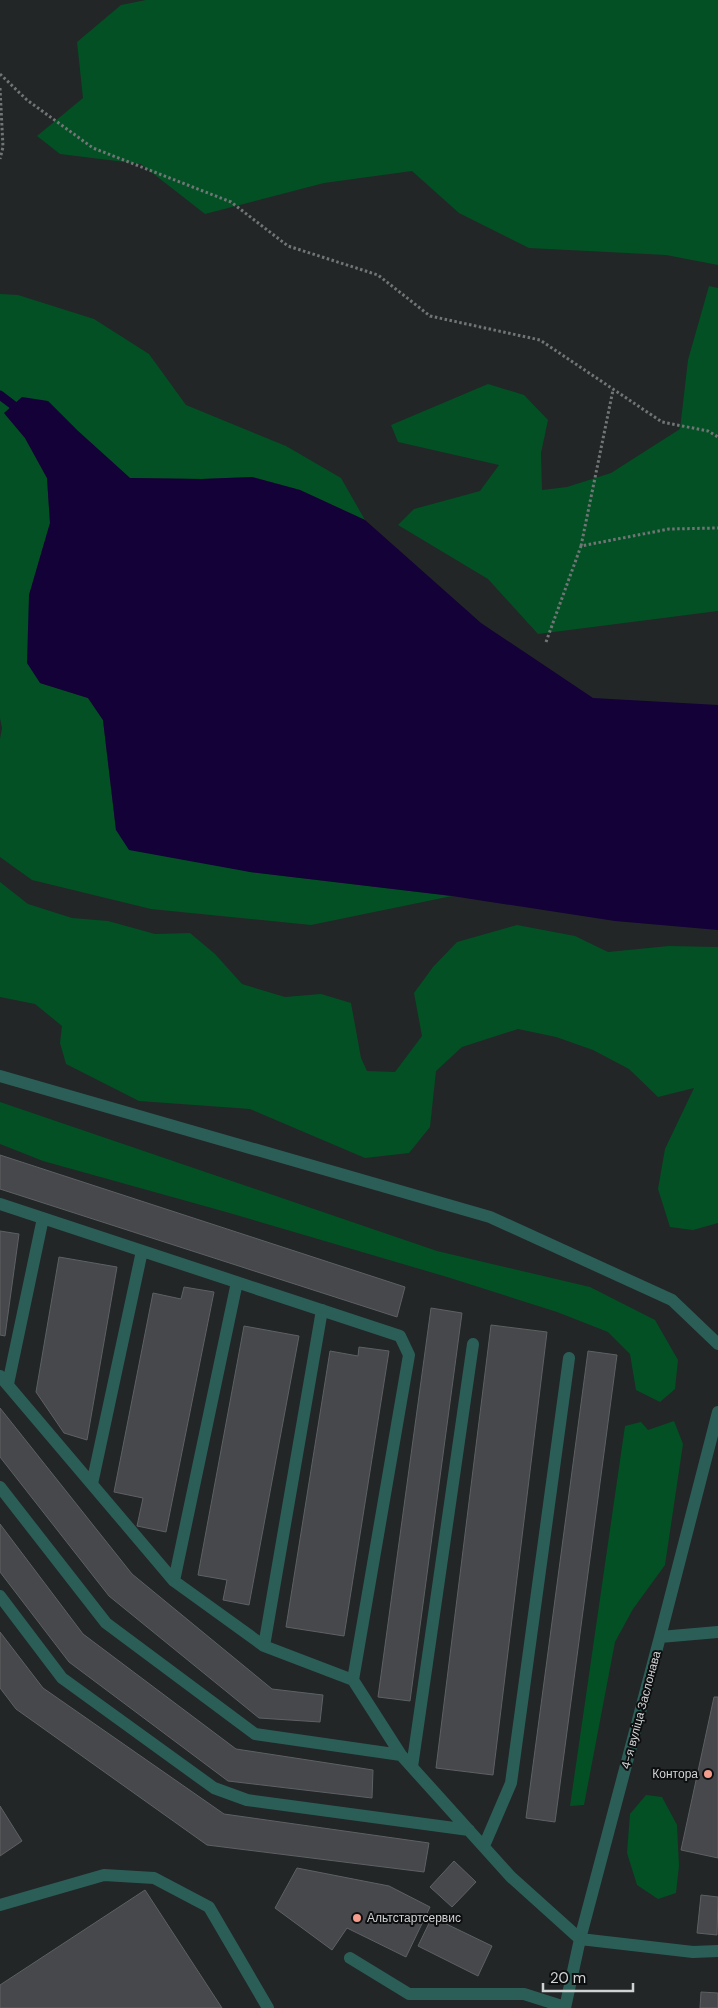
<svg xmlns="http://www.w3.org/2000/svg" width="718" height="2008" viewBox="0 0 718 2008" font-family="'DM Sans',sans-serif">
<style>
.green{fill:#035024}
.water{fill:#130138}
.lines{fill:none;stroke-linecap:round;stroke-linejoin:round}
.stream{stroke:#130138;stroke-width:9}
.building{fill:#46484b;stroke:#5e6063}
.path{stroke:#717576;stroke-width:3;stroke-dasharray:2.5 2.5;stroke-linecap:butt}
.minor{stroke:#2c5e58;stroke-width:12}
.poi-dot{fill:#f49d8d;stroke:#0d0e0f;stroke-width:2}
.labels{text-anchor:middle;stroke-width:4;stroke-linejoin:round;paint-order:stroke}
.street-label{font-size:12px;fill:#d0d3d3;stroke:#0d0e0f}
.poi-label{font-size:12px;fill:#d0d3d3;stroke:#0d0e0f;text-anchor:end}
</style>
<rect width="100%" height="100%" fill="#222627"/>
<path class="green" d="M146 0H718V265L666 255 529 248 459 213 412 171 324 183 205 214 141 164 60 154 37 136 83 98 77 42 121 5Z
M709 286 718 288V611L538 634 488 579 398 525 414 509 480 491 499 465 398 442 391 425 488 384 524 395 548 420 541 453 542 490 567 487 611 473 680 429 688 360Z
M0 294 18 295 94 319 149 354 186 405 286 446 341 478 365 520 300 490 252 477 202 479 130 478 78 431 48 401 4 413 25 438 47 478 50 523 29 595 40 683 88 698 103 720 116 830 250 872 452 896 311 925 151 909 32 880 0 857V739L2 728 0 718Z
M0 882 28 904 72 918 108 921 155 934 190 933 215 954 242 984 285 997 321 994 351 1003 361 1058 367 1071 395 1072 422 1036 414 993 433 967 457 942 517 925 575 936 608 952 669 946 718 947V1223L693 1230 670 1227 658 1189 665 1149 694 1088 658 1097 629 1069 593 1050 556 1037 518 1029 462 1047 436 1071 430 1127 409 1153 365 1158 250 1109 139 1101 66 1064 60 1043 62 1026 35 1004 0 997Z
M0 1102 437 1251 590 1287 655 1320 678 1360 675 1389 660 1402 636 1390 630 1354 608 1332 557 1312 447 1277 226 1212 43 1161 0 1144Z
M674 1421 683 1444 665 1565 633 1609 615 1642 584 1805 570 1806 625 1426 641 1422 648 1430Z
M646 1795 662 1797 677 1825 679 1866 676 1893 658 1899 637 1885 627 1853 630 1814Z"/>
<path class="water" d="M22 397 48 401 78 431 130 478 202 479 252 477 300 490 365 520 481 623 593 698 718 705V930L615 921 452 896 250 872 129 850 116 830 103 720 88 698 40 683 27 663 29 595 50 523 47 478 25 438 4 413Z"/>
<g class="lines">
<path class="stream" d="M0 395 13 405"/>
</g>
<path class="building" d="M0 1155 405 1287 397 1317 0 1189Z
M0 1231 19 1234 5 1336 0 1335Z
M59 1257 117 1267 87 1440 64 1433 36 1392Z
M184 1287 214 1292 166 1532 137 1526 143 1498 114 1492 153 1293 181 1299Z
M431 1308 462 1313 410 1701 378 1697Z
M491 1325 547 1332 493 1775 436 1768Z
M244 1326 299 1336 249 1605 223 1600 227 1580 198 1575Z
M359 1347 389 1351 344 1636 286 1627 330 1351 358 1356Z
M588 1351 617 1355 555 1822 526 1818Z
M0 1408 132 1574 272 1689 323 1695 320 1722 259 1718 109 1596 0 1457Z
M0 1524 83 1634 236 1749 373 1770 372 1798 228 1781 69 1662 0 1572Z
M0 1632 43 1688 224 1814 429 1843 424 1872 207 1845 16 1709 0 1688Z
M714 1697H718V1858L681 1850Z
M0 1806 22 1841 0 1856Z
M454 1861 476 1882 452 1907 430 1887Z
M297 1868 389 1886 430 1907 406 1957 347 1928 332 1950 275 1908Z
M145 1890 222 2008H0V1985Z
M701 1895 718 1897 717 1935 697 1933Z
M432 1917 492 1946 478 1976 418 1946Z
M701 1992 718 1993V2008H700Z"/>
<g class="lines">
<path class="path" d="M0 74 27 100 93 148 231 202 288 246 378 275 430 316 540 340 662 422 708 431 718 437
M0 88 3 147 0 159
M581 546 613 390
M546 642 581 546 669 529 718 528"/>
<path class="minor" d="M0 1076 490 1217 672 1300 718 1344
M0 1204 400 1336 409 1355 353 1680 401 1755 511 1877 580 1939 693 1952 718 1951
M322 1310 264 1646 353 1680
M0 1376 174 1581 264 1646
M8 1384 43 1218
M92 1484 142 1251
M0 1487 106 1623 255 1734 401 1755
M174 1581 237 1282
M0 1596 62 1678 214 1788 247 1800 469 1830
M660 1637 718 1632
M412 1767 473 1344
M484 1846 511 1783 569 1358
M0 1905 104 1875 154 1878 209 1907 268 2008
M350 1958 409 1994H524L565 2007
M565 2008 580 1939 660 1637 718 1412"/>
</g>
<g class="poi-dot">
<circle cx="708" cy="1774" r="5"/>
<circle cx="357" cy="1918" r="5"/>
</g>
<g class="labels">
<g class="street-label">
<text transform="translate(641 1710) rotate(-75)" y="4">4-я вуліца Заслонава</text>
</g>
<g class="poi-label">
<text x="698" y="1778">Контора</text>
<text x="367" y="1922" text-anchor="start">Альтстартсервис</text>
</g>
</g>
<path d="M543 1983v8h90v-8" fill="none" stroke="#d0d3d3" stroke-width="2.5"/>
<text x="550" y="1983" font-size="15" fill="#d0d3d3" stroke="#0d0e0f" stroke-width="4" paint-order="stroke">20 m</text>
</svg>
